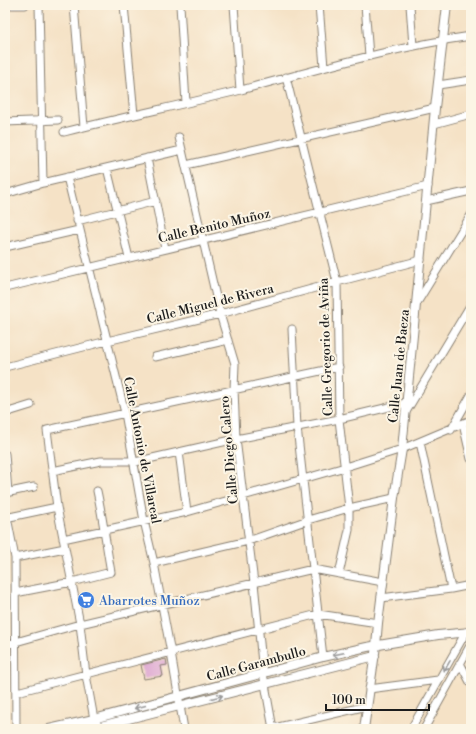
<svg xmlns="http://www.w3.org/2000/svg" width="476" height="734" viewBox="0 0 476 734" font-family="'Libre Bodoni',serif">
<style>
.building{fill:#dda6d2}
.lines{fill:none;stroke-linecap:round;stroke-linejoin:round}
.minor-casing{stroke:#887f71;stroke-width:9}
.tertiary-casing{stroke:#887f71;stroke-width:10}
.minor{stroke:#fff;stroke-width:7}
.tertiary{stroke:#fff;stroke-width:8}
.oneway{stroke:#999}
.labels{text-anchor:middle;stroke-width:4;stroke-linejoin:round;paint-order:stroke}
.street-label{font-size:13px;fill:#1c1c1c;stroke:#fcf5e5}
.shop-label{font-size:13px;fill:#366cbe;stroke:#fcf5e5;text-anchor:start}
</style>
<rect width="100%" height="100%" fill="#fcf5e5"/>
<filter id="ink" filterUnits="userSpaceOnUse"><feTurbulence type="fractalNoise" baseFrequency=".025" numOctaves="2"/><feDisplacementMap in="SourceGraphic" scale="8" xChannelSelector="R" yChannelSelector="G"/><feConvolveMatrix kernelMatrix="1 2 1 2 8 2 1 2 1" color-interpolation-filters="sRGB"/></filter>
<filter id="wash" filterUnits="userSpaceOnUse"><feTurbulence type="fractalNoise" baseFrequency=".012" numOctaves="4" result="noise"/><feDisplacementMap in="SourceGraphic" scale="16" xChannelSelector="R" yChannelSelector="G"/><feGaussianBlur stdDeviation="0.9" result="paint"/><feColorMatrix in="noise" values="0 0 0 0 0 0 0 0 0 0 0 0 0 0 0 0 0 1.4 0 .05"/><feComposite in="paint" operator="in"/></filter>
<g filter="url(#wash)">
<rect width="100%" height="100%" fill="#f5e2c6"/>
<g id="blocks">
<path class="building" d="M166 659 167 665 161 666 163 676 144 679 141 665Z"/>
</g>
</g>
<g filter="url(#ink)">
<use href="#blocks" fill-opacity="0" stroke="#887f71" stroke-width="1"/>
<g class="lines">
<g class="minor-casing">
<path id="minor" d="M5 5H25
M39 5 43 183
M74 5 84 127
M124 5 134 115
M180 5 186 103
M234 5 240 90
M319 5 324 67
M365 5 369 56
M410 5 413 46
M286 77 337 282 339 419 349 508V530L339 574
M438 85 471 80
M5 122 58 120
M434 124 471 114
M64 132C122 117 182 105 241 90 317 70 393 47 471 36
M179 137 220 314 235 364 234 389 236 439 254 583 263 673 273 729
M147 158 165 249
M186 165 435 108
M107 168 129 258
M67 177 125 413 144 521 154 563 171 653 184 729
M5 194 43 183 182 150
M426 201 471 191
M77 221 156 201
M5 247 79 230
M5 288 428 186
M417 303 471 215
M292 329 297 427 323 657
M155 357 228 340
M5 367 107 341 220 314 337 282 421 260
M406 412 471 304
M5 413 31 405
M463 424 471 459
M451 430 471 395
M420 442 451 589
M179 452 187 512
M5 454 8 492
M135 462 236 439 339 419 406 403
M52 471 101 461H135
M5 493 34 487
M7 517 15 558 16 729
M5 518 57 507
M63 539 187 512 345 467 402 449 471 420
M15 558 65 548
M154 563 248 541 308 520 349 508 394 498
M15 593 72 582 111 572C106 545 103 518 97 491
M381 598 451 589 471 585
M5 645 80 624 313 569 383 582
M460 663 471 684
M369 689 438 680
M17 692 318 614 378 623
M101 729 94 719 86 675 80 624 57 507 47 430 339 367
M270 729 367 706
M411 729 466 632
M424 729 471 644"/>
</g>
<g class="tertiary-casing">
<path id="tertiary" d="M49 729 94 719 323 657 367 647 438 635 471 632
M89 729 375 656
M364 729 376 646 378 623 394 498 402 449 435 108 447 5"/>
</g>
<use href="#minor" class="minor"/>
<use href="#tertiary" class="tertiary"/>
</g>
<defs><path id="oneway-shaft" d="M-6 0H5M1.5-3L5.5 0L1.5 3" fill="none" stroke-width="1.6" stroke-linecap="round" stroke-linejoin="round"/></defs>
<g class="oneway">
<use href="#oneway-shaft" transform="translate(338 654) rotate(168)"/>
<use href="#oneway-shaft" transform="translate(447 666) rotate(120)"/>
<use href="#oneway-shaft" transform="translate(217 697) rotate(-15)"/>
<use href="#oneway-shaft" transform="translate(140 707) rotate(165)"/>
</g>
</g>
<defs>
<g id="supermarket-disc" transform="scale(0.9)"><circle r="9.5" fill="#3f7fe0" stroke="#fcf5e5"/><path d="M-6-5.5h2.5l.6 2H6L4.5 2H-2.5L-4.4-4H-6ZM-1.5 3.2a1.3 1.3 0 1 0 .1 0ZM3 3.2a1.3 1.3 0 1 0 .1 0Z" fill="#fff"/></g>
</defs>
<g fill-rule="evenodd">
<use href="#supermarket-disc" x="86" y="600"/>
</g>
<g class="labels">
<g class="street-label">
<text transform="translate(214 225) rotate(-13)" y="5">Calle Benito Muñoz</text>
<text transform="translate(210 303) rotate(-14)" y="5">Calle Miguel de Rivera</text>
<text transform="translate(325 347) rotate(-92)" y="5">Calle Gregorio de Aviña</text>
<text transform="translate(398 366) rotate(-84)" y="5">Calle Juan de Baeza</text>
<text transform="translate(143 450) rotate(79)" y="5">Calle Antonio de Villareal</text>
<text transform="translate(228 450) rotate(-95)" y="5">Calle Diego Calero</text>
<text transform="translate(256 663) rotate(-15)" y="5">Calle Garambullo</text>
</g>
<g class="shop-label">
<text x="99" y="605">Abarrotes Muñoz</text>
</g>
</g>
<rect width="476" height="734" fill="none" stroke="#fcf5e5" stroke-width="20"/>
<path d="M326 704v6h103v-6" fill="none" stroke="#1c1c1c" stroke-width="2"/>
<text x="332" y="704" font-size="12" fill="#1c1c1c" stroke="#fcf5e5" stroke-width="3" paint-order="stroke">100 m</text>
</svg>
